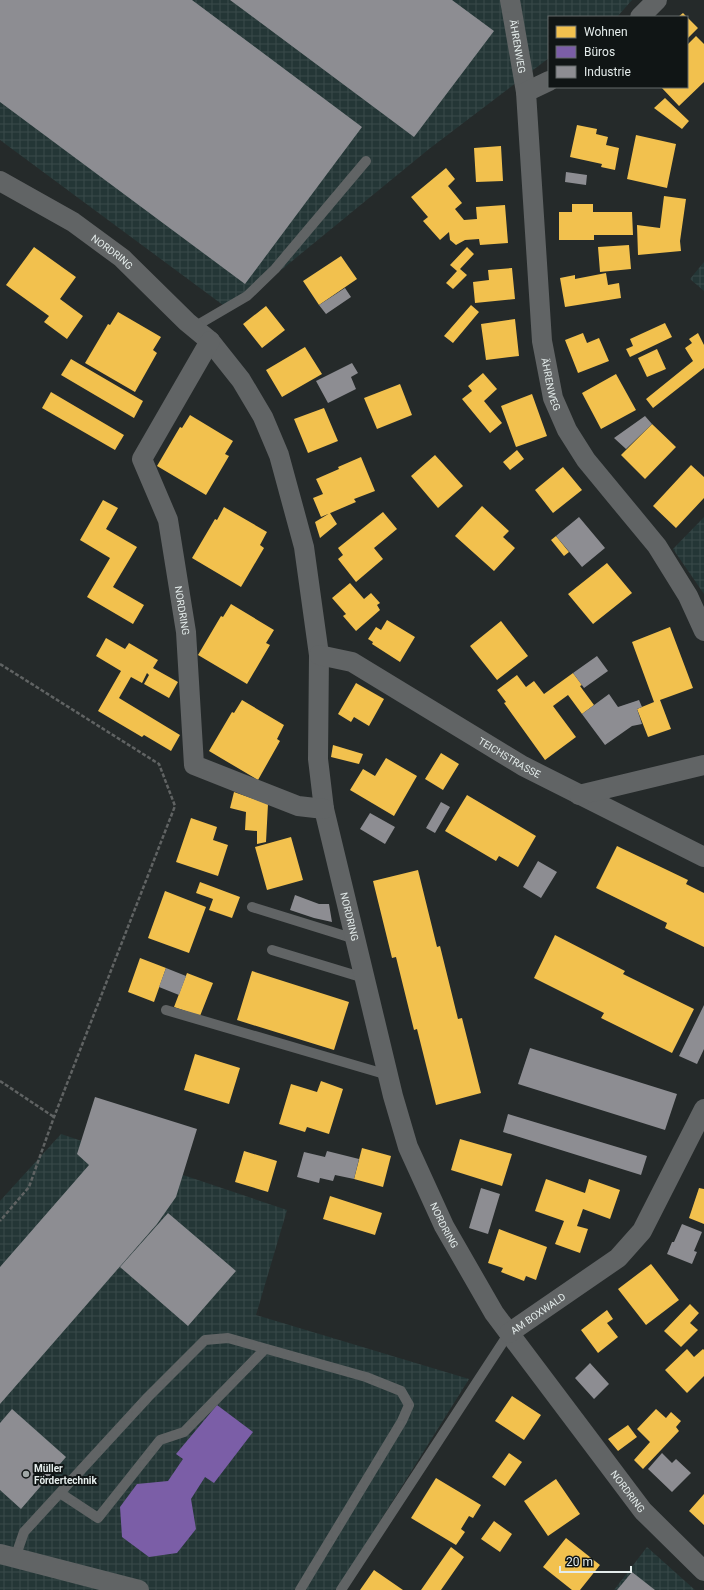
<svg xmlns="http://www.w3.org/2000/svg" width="704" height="1590" viewBox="0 0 704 1590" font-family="Roboto,sans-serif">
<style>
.industrial{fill:url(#industrial-grid)}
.homes{fill:#f2c14e}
.offices{fill:#7b5ea7}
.industry{fill:#8d8d92}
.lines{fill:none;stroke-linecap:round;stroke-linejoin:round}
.path{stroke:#606363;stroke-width:2.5;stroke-dasharray:4 2;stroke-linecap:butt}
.lane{stroke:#616465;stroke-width:10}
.street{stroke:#616465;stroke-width:20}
.poi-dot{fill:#a1a8a7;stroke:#101515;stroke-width:1.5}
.labels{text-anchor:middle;stroke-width:4;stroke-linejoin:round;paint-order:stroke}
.street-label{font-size:10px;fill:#e4eceb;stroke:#101515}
.poi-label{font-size:10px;font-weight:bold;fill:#e4eceb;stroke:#101515;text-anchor:start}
</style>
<defs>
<pattern id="industrial-grid" width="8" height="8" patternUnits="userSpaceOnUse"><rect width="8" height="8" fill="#243636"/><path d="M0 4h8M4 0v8" fill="none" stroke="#394a4a"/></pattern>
</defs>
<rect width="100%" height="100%" fill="#252a2a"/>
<path class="industrial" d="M0 0H632L617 17H549V58L429 149 231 311 0 140Z
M704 262V291L690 279Z
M704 517V594L673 549Z
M61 1134 287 1210 256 1315 469 1379 337 1590H0V1201Z
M647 1547 695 1590H614Z"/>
<path class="homes" d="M683 13 698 28 688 38 687 17H678Z
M696 36 704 44V82L679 106 661 87H687V45Z
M665 98 689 121 682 129 654 108Z
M577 125 597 129 596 134 608 137 606 145 619 148 615 170 601 167 602 164 570 157Z
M636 135 676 144 667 188 627 179Z
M501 146 503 181 476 182 474 148Z
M446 168 455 179 448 186 462 203 455 209 464 220 477 219 476 207 505 205 508 243 480 245 479 239 465 240 456 245 450 240 449 232 440 240 423 221 428 217 411 197Z
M664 196 686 199 680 241 681 251 638 255 637 225 660 228Z
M572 204H593V212H632L633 235H594V240H559V212H572Z
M629 245 631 269 600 272 598 247Z
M34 247 76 277 60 299 83 316 67 339 44 322 49 316 6 285Z
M467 247 474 254 460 269 467 275 453 289 446 283 457 271 450 265Z
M341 256 357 279 319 305 303 281Z
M512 268 515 299 475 303 473 282 489 280 488 270Z
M606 273 608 285 619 283 621 298 565 307 560 278 575 275V279Z
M471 305 479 312 453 343 444 336Z
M266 306 285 330 262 348 243 324Z
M118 312 161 337 153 350 157 353 135 392 85 363 108 324 110 325Z
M515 319 519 356 486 360 481 324Z
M665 323 672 337 630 357 626 349 633 346 630 339Z
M583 333 587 343 599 338 609 361 578 373 565 340Z
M698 333 704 345V368L653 408 646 399 693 361 685 348 692 343 689 339Z
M305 347 322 374 282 397 266 370Z
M657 349 666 369 647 377 638 358Z
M71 359 143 401 134 418 61 375Z
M483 373 497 389 484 401 502 423 490 433 462 399 472 391 468 386Z
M616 374 636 410 601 429 582 393Z
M400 384 412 415 377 429 364 398Z
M51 392 124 435 115 450 42 408Z
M532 394 547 436 516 447 501 406Z
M324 408 338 441 308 453 294 419Z
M190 415 233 441 225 454 229 456 206 495 157 466 180 427 182 428Z
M652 424 676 447 645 479 621 455Z
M517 450 524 459 510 470 503 462Z
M435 455 463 486 438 508 411 476Z
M361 457 375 491 354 499 356 502 321 517 313 498 323 494 316 479 339 469 338 467Z
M691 465 704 477V498L676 528 653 506Z
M563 467 582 490 553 513 535 490Z
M103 500 118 508 106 529 137 547 113 587 144 605 133 624 87 597 110 558 80 540Z
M482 506 509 531 503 537 515 548 494 571 455 536Z
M224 507 267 532 260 545 264 548 241 587 192 558 215 519 217 520Z
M383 512 397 529 374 548 383 559 356 582 338 559 343 555 338 548Z
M330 513 337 524 320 538 315 522Z
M556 536 569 552 564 556 551 540Z
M607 563 632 593 593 624 568 594Z
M350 583 364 599 371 593 380 603 377 605 380 610 356 631 343 616 346 614 332 598Z
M231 604 274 630 266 643 270 645 247 684 198 655 221 616 223 617Z
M387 620 415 637 400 662 372 644 373 642 368 639 376 627 381 630Z
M501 621 528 656 497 680 470 646Z
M670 627 693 688 660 700 671 729 648 737 637 709 654 702 632 642Z
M106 638 125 649 129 643 158 660 153 668 178 682 169 698 144 684 149 675 147 673 142 683 131 677 119 698 180 735 171 751 144 735 142 737 98 711 121 671 96 656Z
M573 673 582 685 580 686 594 705 582 714 568 695 553 706 576 737 545 760 504 703 506 702 497 690 517 675 526 687 534 681 544 694Z
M356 683 384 699 369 726 354 717 351 722 338 714Z
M242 700 284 725 277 739 280 741 258 780 209 751 232 712 234 713Z
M333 745 363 754 359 764 331 757Z
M441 753 459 764 443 790 425 779Z
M386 758 417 776 394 816 350 790 363 769 375 776Z
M234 792 268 804 266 842 257 844V831L245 830 246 812 230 808Z
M467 795 536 836 518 867 499 856 496 861 445 831Z
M191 818 217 827 213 840 228 845 218 876 176 862Z
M291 837 303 880 267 890 255 847Z
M617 846 688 880 686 884 704 893V947L665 928 667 923 596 888Z
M418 870 437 947 440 946 458 1019 462 1018 481 1093 436 1105 417 1029 414 1030 396 957 392 958 373 881Z
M200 882 240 897 232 918 209 910 213 899 196 893Z
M165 891 206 907 189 953 148 938Z
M555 935 625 971 623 974 694 1009 672 1053 601 1018 604 1013 534 978Z
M140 958 166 968 154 1002 128 992Z
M252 971 349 1002 334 1050 237 1020Z
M187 973 213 983 200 1016 174 1007Z
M195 1054 240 1068 229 1104 184 1090Z
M321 1081 343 1089 329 1134 307 1127 305 1132 279 1124 291 1084 317 1092Z
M460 1139 512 1154 502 1186 451 1170Z
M362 1148 391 1156 383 1187 354 1179Z
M244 1151 277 1161 268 1192 235 1182Z
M546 1179 585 1193 589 1179 620 1190 610 1219 583 1209 577 1226 588 1229 580 1253 555 1244 564 1221 535 1211Z
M699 1188 704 1189V1224L689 1218Z
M330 1196 382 1213 375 1235 323 1219Z
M499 1229 547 1247 536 1280 526 1276 524 1281 501 1272 503 1268 488 1263Z
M651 1264 679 1300 646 1325 618 1289Z
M690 1304 699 1313 690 1323 698 1330 681 1347 664 1331Z
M607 1310 613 1319 607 1323 618 1337 598 1353 581 1330Z
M687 1349 694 1357 703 1349 704 1350V1376L687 1393 665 1370Z
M512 1396 541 1415 524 1440 495 1421Z
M656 1409 666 1418 671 1412 681 1421 676 1427 679 1431 643 1469 634 1460 650 1442 637 1429Z
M628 1425 637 1437 618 1451 608 1439Z
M509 1453 522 1462 505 1486 492 1477Z
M436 1478 481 1505 473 1518 469 1516 461 1529 465 1532 456 1545 411 1518Z
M556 1479 580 1514 548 1536 524 1501Z
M704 1494V1525L689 1511Z
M494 1521 512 1534 500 1552 481 1539Z
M566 1538 600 1565 580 1590H572L543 1567Z
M451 1547 464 1557 441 1590H421Z
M374 1570 403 1590H360Z"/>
<path class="offices" d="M217 1405 253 1432 214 1483 205 1477 191 1499 196 1529 177 1553 149 1557 122 1537 120 1507 137 1484 168 1481 183 1459 176 1454Z"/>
<path class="industry" d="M0 0H192L362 127 245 284 0 102Z
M230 0H452L494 31 414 137Z
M566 172 587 175 586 185 565 182Z
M345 288 351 297 326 314 319 305Z
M352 363 358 373 351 377 356 389 328 403 316 381Z
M645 416 652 424 626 449 614 438Z
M579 517 605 548 582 567 556 536Z
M597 656 608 671 584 688 573 673Z
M609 694 618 707 639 700 642 707 637 709 642 724 632 726 605 745 582 714Z
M441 802 450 807 435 833 426 828Z
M370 813 395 827 385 844 360 829Z
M538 861 557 872 541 898 523 887Z
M295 895 319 904H329L332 922 314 918 290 910Z
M166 968 186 976 179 995 159 987Z
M704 1005V1049L697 1064 679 1056Z
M530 1048 677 1094 665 1130 518 1084Z
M95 1097 197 1129 176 1197 157 1224 0 1404V1267L89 1165 77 1154Z
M508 1114 647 1156 641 1175 503 1132Z
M327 1151 359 1159 354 1179 335 1175 333 1181 320 1178 319 1183 297 1177 304 1152 325 1157Z
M481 1188 500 1194 488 1234 469 1228Z
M168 1213 236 1271 188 1326 120 1267Z
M682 1224 702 1232 694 1251 697 1252 692 1264 667 1254 672 1242H674Z
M590 1363 609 1384 594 1399 575 1378Z
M12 1409 66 1457 21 1509 0 1490V1423Z
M662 1453 672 1463 676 1459 691 1473 672 1492 648 1469Z
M632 1572 655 1590H617Z"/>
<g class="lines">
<path class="path" d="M0 664 159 764 175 806 54 1117 29 1187 0 1221
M0 1081 54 1117"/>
<path class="lane" d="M194 327 247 296 275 269 366 161
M252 907 355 939
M272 950 364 978
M166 1010 388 1075
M60 1493 98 1518 160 1440 184 1432 265 1349
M15 1558 24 1532 148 1397 205 1340 228 1338 366 1377 401 1391 409 1405 402 1421 300 1590
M341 1590 509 1333"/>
<g class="street">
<path id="s1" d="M510 0 526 92"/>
<path d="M640 17 657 0"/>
<path id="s2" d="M549 81 526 92 542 341 553 398 567 430 586 460 657 546 688 596 704 631"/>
<path id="s3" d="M0 181 73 222 122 258 187 322 210 341 241 380 263 417 279 455 304 547 319 655 318 759 324 809 393 1096 408 1147 444 1226 494 1313 643 1511 704 1571"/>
<path id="s4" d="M210 341 142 459 168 520 186 632 194 765 298 806 324 809"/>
<path id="s5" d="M319 655 352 662 523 766 704 857"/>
<path d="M579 795 704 765"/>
<path id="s6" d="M509 1333 618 1258 642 1231 704 1109"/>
<path d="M0 1554 139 1590"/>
</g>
</g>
<circle class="poi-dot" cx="26" cy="1474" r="4"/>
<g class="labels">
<g class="street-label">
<text dy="4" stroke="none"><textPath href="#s1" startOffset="47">ÄHRENWEG</textPath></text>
<text dy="4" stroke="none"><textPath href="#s3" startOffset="133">NORDRING</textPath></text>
<text dy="4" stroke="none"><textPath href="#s2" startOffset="319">ÄHRENWEG</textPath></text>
<text dy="4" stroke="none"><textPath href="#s4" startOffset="294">NORDRING</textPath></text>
<text dy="4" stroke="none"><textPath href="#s5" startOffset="218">TEICHSTRASSE</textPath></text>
<text dy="4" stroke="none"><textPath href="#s3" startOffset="869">NORDRING</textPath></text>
<text dy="4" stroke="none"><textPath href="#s3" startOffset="1193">NORDRING</textPath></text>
<text dy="4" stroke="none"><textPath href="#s6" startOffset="35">AM BOXWALD</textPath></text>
<text dy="4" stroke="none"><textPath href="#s3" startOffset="1517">NORDRING</textPath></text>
</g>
<g class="poi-label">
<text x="34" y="1472">Müller<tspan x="34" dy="12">Fördertechnik</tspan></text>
</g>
</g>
<rect x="548" y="16" width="140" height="72" fill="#101515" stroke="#656b6b"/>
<rect x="556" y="26" width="20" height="12" fill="#f2c14e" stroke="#656b6b"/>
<text x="584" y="36" font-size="12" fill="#e4eceb">Wohnen</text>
<rect x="556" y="46" width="20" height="12" fill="#7b5ea7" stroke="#656b6b"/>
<text x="584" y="56" font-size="12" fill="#e4eceb">Büros</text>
<rect x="556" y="66" width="20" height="12" fill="#8d8d92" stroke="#656b6b"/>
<text x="584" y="76" font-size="12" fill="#e4eceb">Industrie</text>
<path d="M560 1566v6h71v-6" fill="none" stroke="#e4eceb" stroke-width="2"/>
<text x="566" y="1566" font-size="12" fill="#e4eceb" stroke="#101515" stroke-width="3" paint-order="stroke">20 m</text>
</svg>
